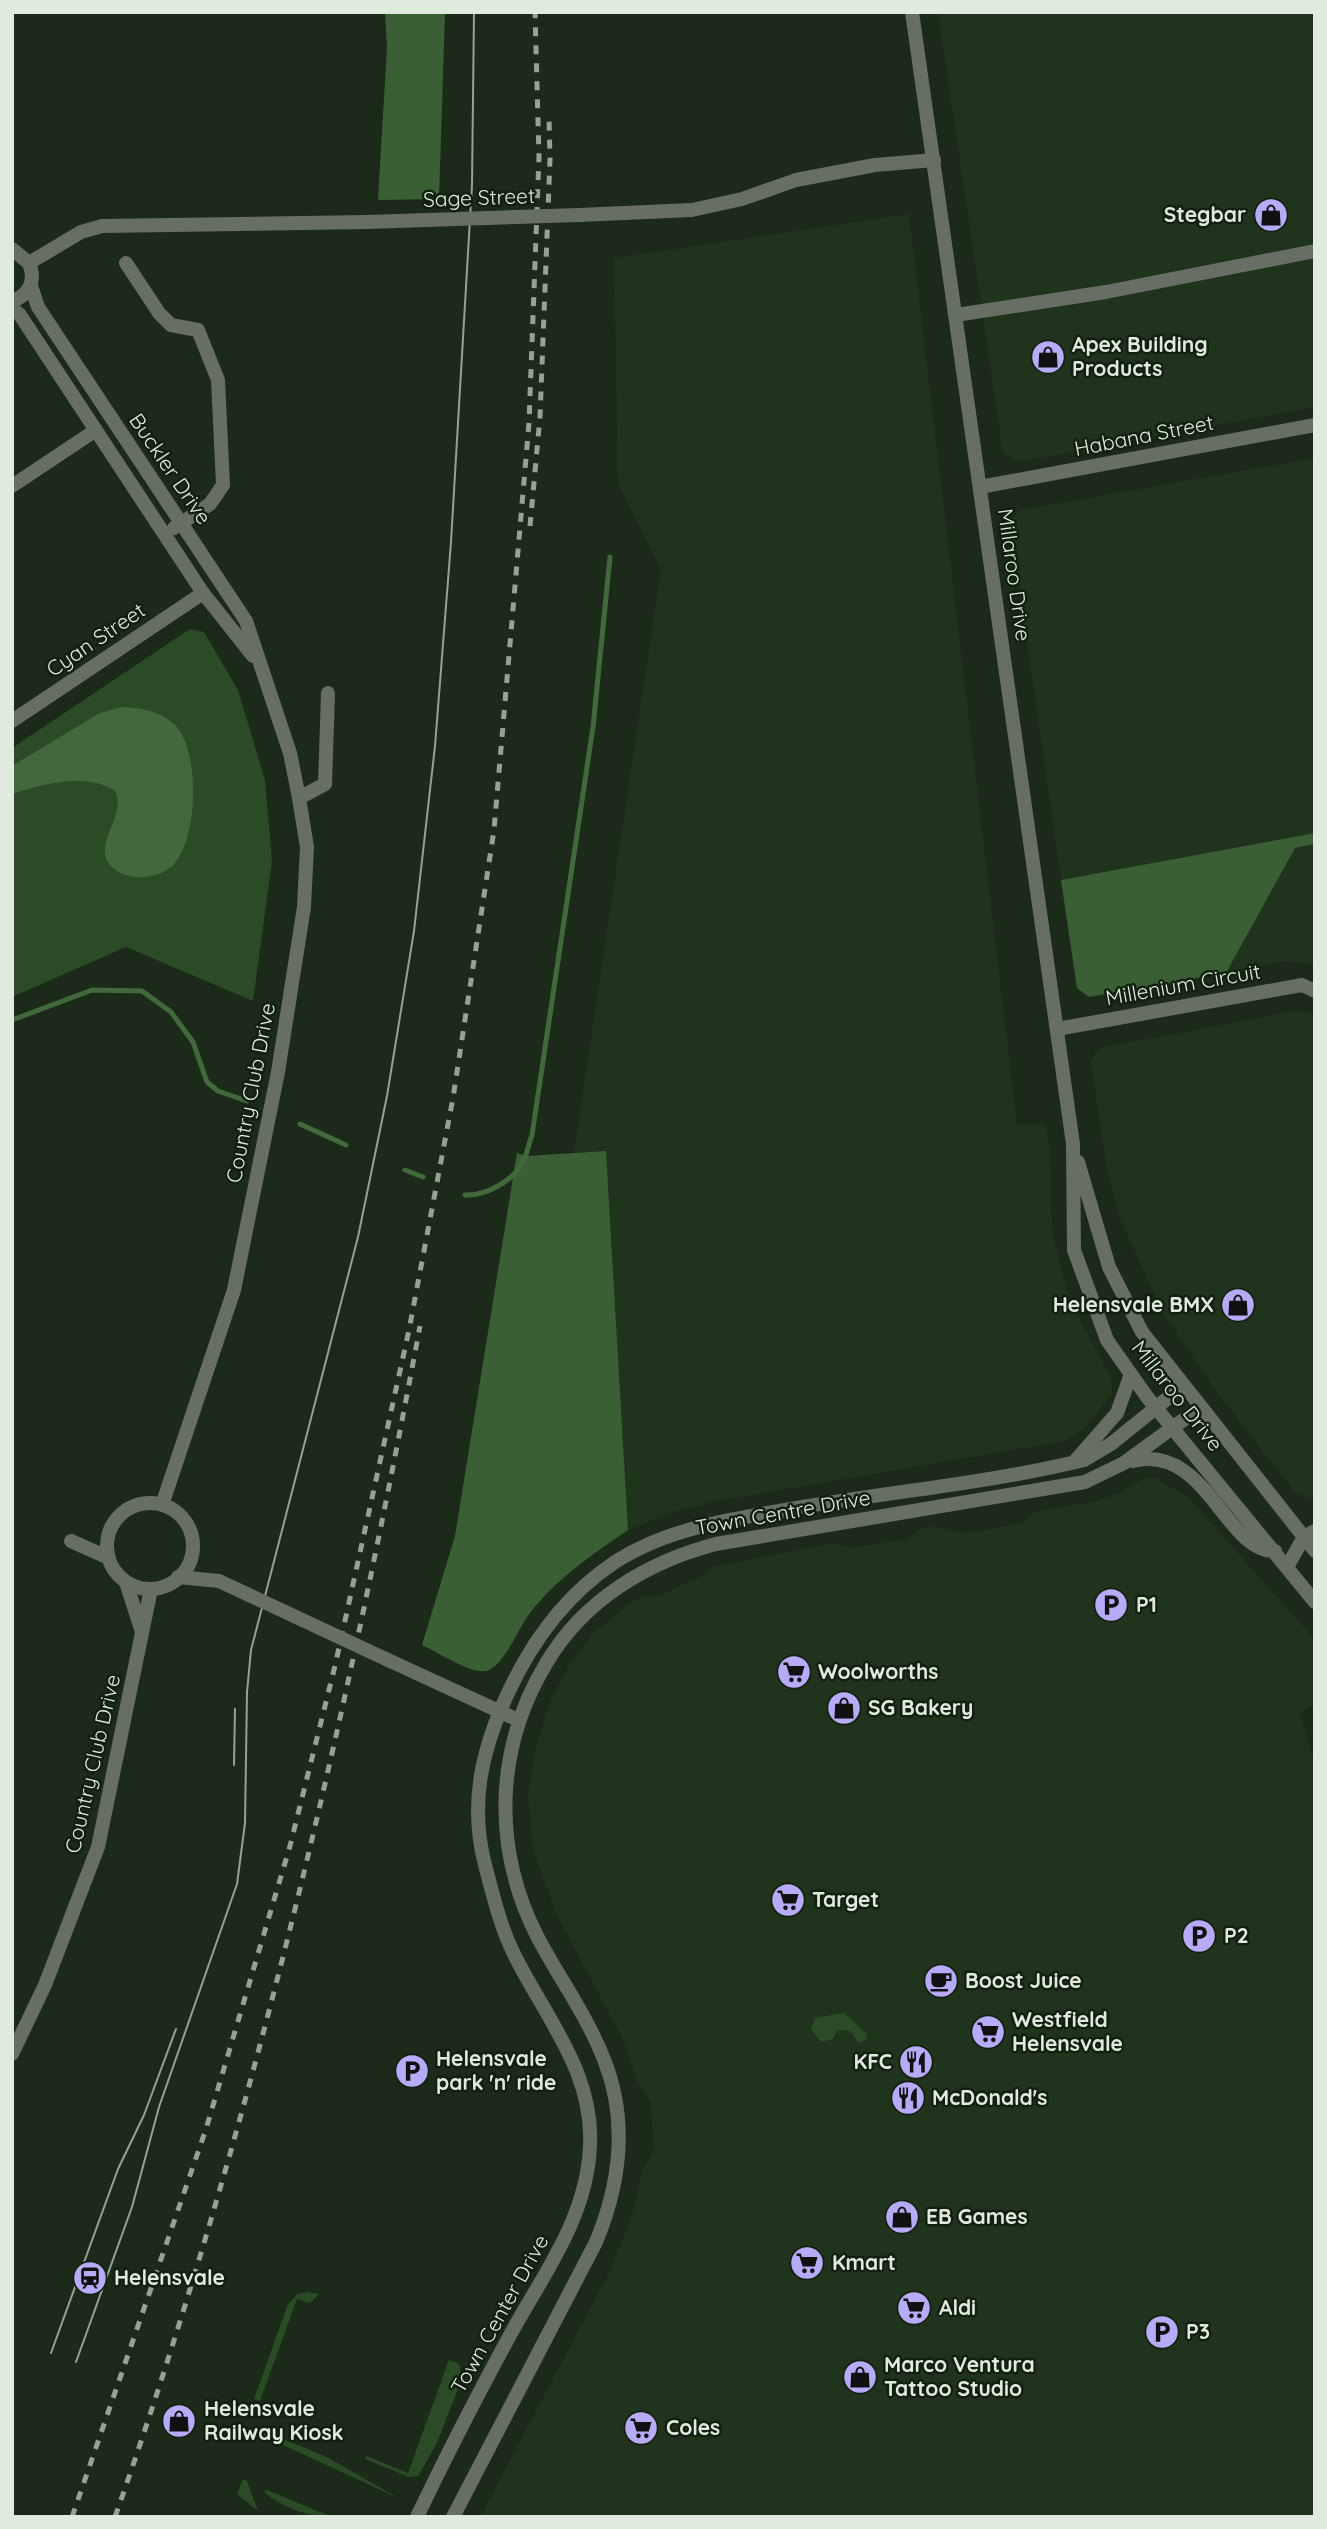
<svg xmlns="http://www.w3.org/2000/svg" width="1327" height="2529" viewBox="0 0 1327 2529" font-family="Quicksand,sans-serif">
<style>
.built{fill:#20341d}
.green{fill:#2b4b26}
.forest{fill:#3b5f35}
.water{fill:#44683e}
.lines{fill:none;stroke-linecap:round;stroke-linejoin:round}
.stream{stroke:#44683e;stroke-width:5}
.minor{stroke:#676f65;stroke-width:14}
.tertiary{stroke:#676f65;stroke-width:14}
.tram{stroke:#96a294;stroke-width:2}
.rail{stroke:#96a294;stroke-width:5;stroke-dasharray:9 9;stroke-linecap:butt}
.minor-bridge{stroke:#676f65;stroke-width:14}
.labels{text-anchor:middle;stroke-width:5;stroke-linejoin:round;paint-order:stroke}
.street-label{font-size:21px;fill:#e0eade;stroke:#12210f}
.poi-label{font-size:21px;font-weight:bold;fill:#e0eade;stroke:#12210f;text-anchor:start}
</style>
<rect width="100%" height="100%" fill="#1b2a19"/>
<path class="built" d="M938 12H1315V407L1029 460H1015L1003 453Z
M909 214 1017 1125 1046 1124 1050 1153 1052 1231 1064 1280 1074 1309 1111 1377 1112 1393 1085 1429 1065 1441 717 1501 677 1511 628 1530 606 1151 574 1153 661 569 618 483 614 258Z
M1315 458V833L1061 880 1010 520 1021 510Z
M1315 844V964L1285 961 1226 973 1295 848Z
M1294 1011 1315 1014V1497L1309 1498 1295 1492 1215 1390 1163 1313 1121 1221 1107 1170 1091 1062 1095 1052 1105 1047Z
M1146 1477 1157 1479 1188 1497 1315 1640V1703L1300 1713 1315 1765V2517H480L609 2273 632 2215 642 2172 654 2150 651 2102 638 2083 625 2044 556 1913 533 1849 528 1798 535 1749 551 1700 569 1665 593 1634 626 1606 643 1596 655 1597 703 1576 711 1567 835 1543 850 1548 908 1539 920 1529 935 1526 967 1533 1024 1523 1036 1511 1097 1501 1121 1492Z"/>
<path class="green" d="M190 629 204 632 238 690 265 780 272 861 253 1001 126 947 12 997V748Z
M844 2013 867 2034 866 2040 859 2043C850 2035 856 2028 837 2031L833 2039 821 2042 811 2029 815 2018Z
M308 2292 319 2294 310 2303 297 2299 260 2401 254 2399 288 2304 298 2294Z
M449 2360 459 2364 462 2379 436 2445 418 2476 409 2477 365 2459 366 2456 408 2473Z
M258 2429 327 2457 400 2499 251 2430Z
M243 2479 247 2481 258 2511 237 2494Z
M267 2490 332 2517C308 2517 282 2507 264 2492Z"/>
<path class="forest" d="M385 12H445L439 199 378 200 387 47Z
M1315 833V844L1295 848 1226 973 1089 997 1077 988 1061 880Z
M606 1151 628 1530C593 1554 556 1579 530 1613 519 1627 503 1668 486 1671 471 1674 437 1652 422 1645L455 1536 517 1153 527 1156Z"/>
<path class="water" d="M122 707C142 708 161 711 176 726 200 752 198 838 174 864 165 874 149 878 135 877 124 875 114 872 108 862 95 840 127 815 115 791 89 772 40 784 12 794V766L100 713Z"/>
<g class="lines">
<path class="stream" d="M12 1020 92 990 142 991 171 1012 193 1042 207 1082 218 1091 247 1101
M300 1124 346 1145
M405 1170 423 1177
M465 1195C486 1196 513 1181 523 1162 527 1154 529 1143 532 1135L593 727 610 557"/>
<path class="minor" d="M579 215 692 210 742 199 796 180 875 165 934 160
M12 249 29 263C36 280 30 295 12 301
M29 263 81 232 102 226 367 222
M126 263 159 313 171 325 198 330 218 380 223 485 210 504 174 528
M31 286 38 307 246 621 290 753 299 798
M12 308 20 315 203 593 253 656
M956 315 1106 292 1315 251
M12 486 96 430
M12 721 203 593
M1057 1029 1302 985 1315 991
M107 1546a43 43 0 1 1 86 0a43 43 0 1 1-86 0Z
M162 1505 234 1290 278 1072 304 907 307 847 299 798 325 784 328 693
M71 1541 109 1558
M1287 1567 1304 1537 1315 1531
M178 1577 219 1581
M126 1582 142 1632
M388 1660 518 1720
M12 2054 45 1985 98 1847 151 1589"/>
<path class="tertiary" d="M912 12 1073 1144 1074 1250 1107 1340 1147 1397 1315 1602
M980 487 1315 425
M1078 1162 1109 1267 1142 1332 1315 1551
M1075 1461 1117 1413 1131 1374
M1133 1461C1206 1443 1226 1553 1275 1551
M417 2517C446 2456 477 2396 509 2337 542 2276 587 2219 590 2146 594 2072 545 2017 514 1954 500 1926 493 1895 485 1865 469 1803 482 1749 508 1693 532 1641 567 1594 615 1562 666 1529 727 1520 785 1510 884 1492 986 1484 1084 1460L1111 1444 1184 1385
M453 2517 596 2242C620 2184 628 2122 605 2062 588 2017 559 1978 537 1936 492 1847 495 1747 547 1662 584 1600 647 1562 716 1544L1085 1482 1124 1463 1201 1407"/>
<path class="tram" d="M234 1765 235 1709
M51 2353 118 2169 144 2115 176 2029
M76 2362 132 2207 159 2107 237 1884 245 1823 247 1692 251 1650 358 1237 387 1096 414 931 435 746 451 542 472 185 474 12"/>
<path class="rail" d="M530 526 540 417 550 159 549 117
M72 2517 206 2129 290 1846 335 1666 409 1330 453 1098 494 830 529 423 539 157 535 12
M115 2517C251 2131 345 1728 420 1326"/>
<path class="minor-bridge" d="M367 222 579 215
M219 1581 388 1660"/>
</g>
<defs>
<g id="shop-disc" transform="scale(1.75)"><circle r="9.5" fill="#b7abf8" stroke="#12210f"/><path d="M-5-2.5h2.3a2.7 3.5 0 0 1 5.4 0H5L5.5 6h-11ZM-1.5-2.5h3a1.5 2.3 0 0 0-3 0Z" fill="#111"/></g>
<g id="parking-disc" transform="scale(1.75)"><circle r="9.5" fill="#b7abf8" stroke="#12210f"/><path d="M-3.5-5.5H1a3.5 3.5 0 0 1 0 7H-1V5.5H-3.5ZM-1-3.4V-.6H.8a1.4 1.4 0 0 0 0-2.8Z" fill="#111"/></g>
<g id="supermarket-disc" transform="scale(1.75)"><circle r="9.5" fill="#b7abf8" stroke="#12210f"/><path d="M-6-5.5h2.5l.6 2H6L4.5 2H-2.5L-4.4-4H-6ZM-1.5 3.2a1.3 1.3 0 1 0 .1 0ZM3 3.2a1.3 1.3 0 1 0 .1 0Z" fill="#111"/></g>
<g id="cafe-disc" transform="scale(1.75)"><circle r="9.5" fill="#b7abf8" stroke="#12210f"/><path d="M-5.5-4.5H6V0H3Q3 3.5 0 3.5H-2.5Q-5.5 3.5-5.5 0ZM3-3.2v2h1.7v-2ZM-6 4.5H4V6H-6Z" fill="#111"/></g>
<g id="restaurant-disc" transform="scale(1.75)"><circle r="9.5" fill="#b7abf8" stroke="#12210f"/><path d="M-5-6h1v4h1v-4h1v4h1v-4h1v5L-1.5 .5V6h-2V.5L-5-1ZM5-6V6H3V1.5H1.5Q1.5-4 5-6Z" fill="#111"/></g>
<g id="station-disc" transform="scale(1.75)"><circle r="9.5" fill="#b7abf8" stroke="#12210f"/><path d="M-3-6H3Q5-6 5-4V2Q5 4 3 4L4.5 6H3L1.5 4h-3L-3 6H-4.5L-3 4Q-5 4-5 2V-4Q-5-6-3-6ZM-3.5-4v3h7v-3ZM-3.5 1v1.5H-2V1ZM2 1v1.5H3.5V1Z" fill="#111"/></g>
</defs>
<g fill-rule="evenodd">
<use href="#shop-disc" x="1271" y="215"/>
<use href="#shop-disc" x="1048" y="357"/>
<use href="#shop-disc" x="1238" y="1305"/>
<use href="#parking-disc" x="1111" y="1605"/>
<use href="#supermarket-disc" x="794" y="1672"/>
<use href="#shop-disc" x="844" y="1708"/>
<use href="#supermarket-disc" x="788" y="1900"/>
<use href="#parking-disc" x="1199" y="1936"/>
<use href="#cafe-disc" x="941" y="1981"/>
<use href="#supermarket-disc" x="988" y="2032"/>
<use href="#restaurant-disc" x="916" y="2062"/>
<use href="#parking-disc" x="412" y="2071"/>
<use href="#restaurant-disc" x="908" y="2098"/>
<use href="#shop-disc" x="902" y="2217"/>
<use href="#supermarket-disc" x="807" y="2263"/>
<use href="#station-disc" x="90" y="2278"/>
<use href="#supermarket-disc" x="914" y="2308"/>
<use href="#parking-disc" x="1162" y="2332"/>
<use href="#shop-disc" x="860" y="2377"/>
<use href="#shop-disc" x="179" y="2421"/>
<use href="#supermarket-disc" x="641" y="2428"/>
</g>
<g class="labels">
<g class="street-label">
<text transform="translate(479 198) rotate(-2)" y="7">Sage Street</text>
<text transform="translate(1144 436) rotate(-11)" y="7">Habana Street</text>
<text transform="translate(170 469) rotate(56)" y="7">Buckler Drive</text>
<text transform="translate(1014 575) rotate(82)" y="7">Millaroo Drive</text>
<text transform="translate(96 640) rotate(-34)" y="7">Cyan Street</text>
<text transform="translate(1183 985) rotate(-10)" y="7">Millenium Circuit</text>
<text transform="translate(251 1093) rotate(-79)" y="7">Country Club Drive</text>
<text transform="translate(1177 1396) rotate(52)" y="7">Millaroo Drive</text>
<text transform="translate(783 1513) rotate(-10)" y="7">Town Centre Drive</text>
<text transform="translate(93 1764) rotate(-77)" y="7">Country Club Drive</text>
<text transform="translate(500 2314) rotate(-61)" y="7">Town Center Drive</text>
</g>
<g class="poi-label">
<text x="1246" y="222" text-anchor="end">Stegbar</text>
<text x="1072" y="352">Apex Building<tspan x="1072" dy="24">Products</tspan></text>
<text x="1214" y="1312" text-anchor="end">Helensvale BMX</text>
<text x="1136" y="1612">P1</text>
<text x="818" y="1679">Woolworths</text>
<text x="868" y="1715">SG Bakery</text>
<text x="812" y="1907">Target</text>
<text x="1224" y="1943">P2</text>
<text x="965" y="1988">Boost Juice</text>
<text x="1012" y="2027">Westfield<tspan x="1012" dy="24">Helensvale</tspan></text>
<text x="436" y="2066">Helensvale<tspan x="436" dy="24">park 'n' ride</tspan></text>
<text x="892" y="2069" text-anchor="end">KFC</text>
<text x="932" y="2105">McDonald's</text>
<text x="926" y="2224">EB Games</text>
<text x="832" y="2270">Kmart</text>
<text x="114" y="2285">Helensvale</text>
<text x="939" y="2315">Aldi</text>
<text x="1186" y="2339">P3</text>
<text x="884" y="2372">Marco Ventura<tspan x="884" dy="24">Tattoo Studio</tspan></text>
<text x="204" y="2416">Helensvale<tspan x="204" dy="24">Railway Kiosk</tspan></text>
<text x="666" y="2435">Coles</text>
</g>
</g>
<rect width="1327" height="2529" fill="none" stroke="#e0eade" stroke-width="28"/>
</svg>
